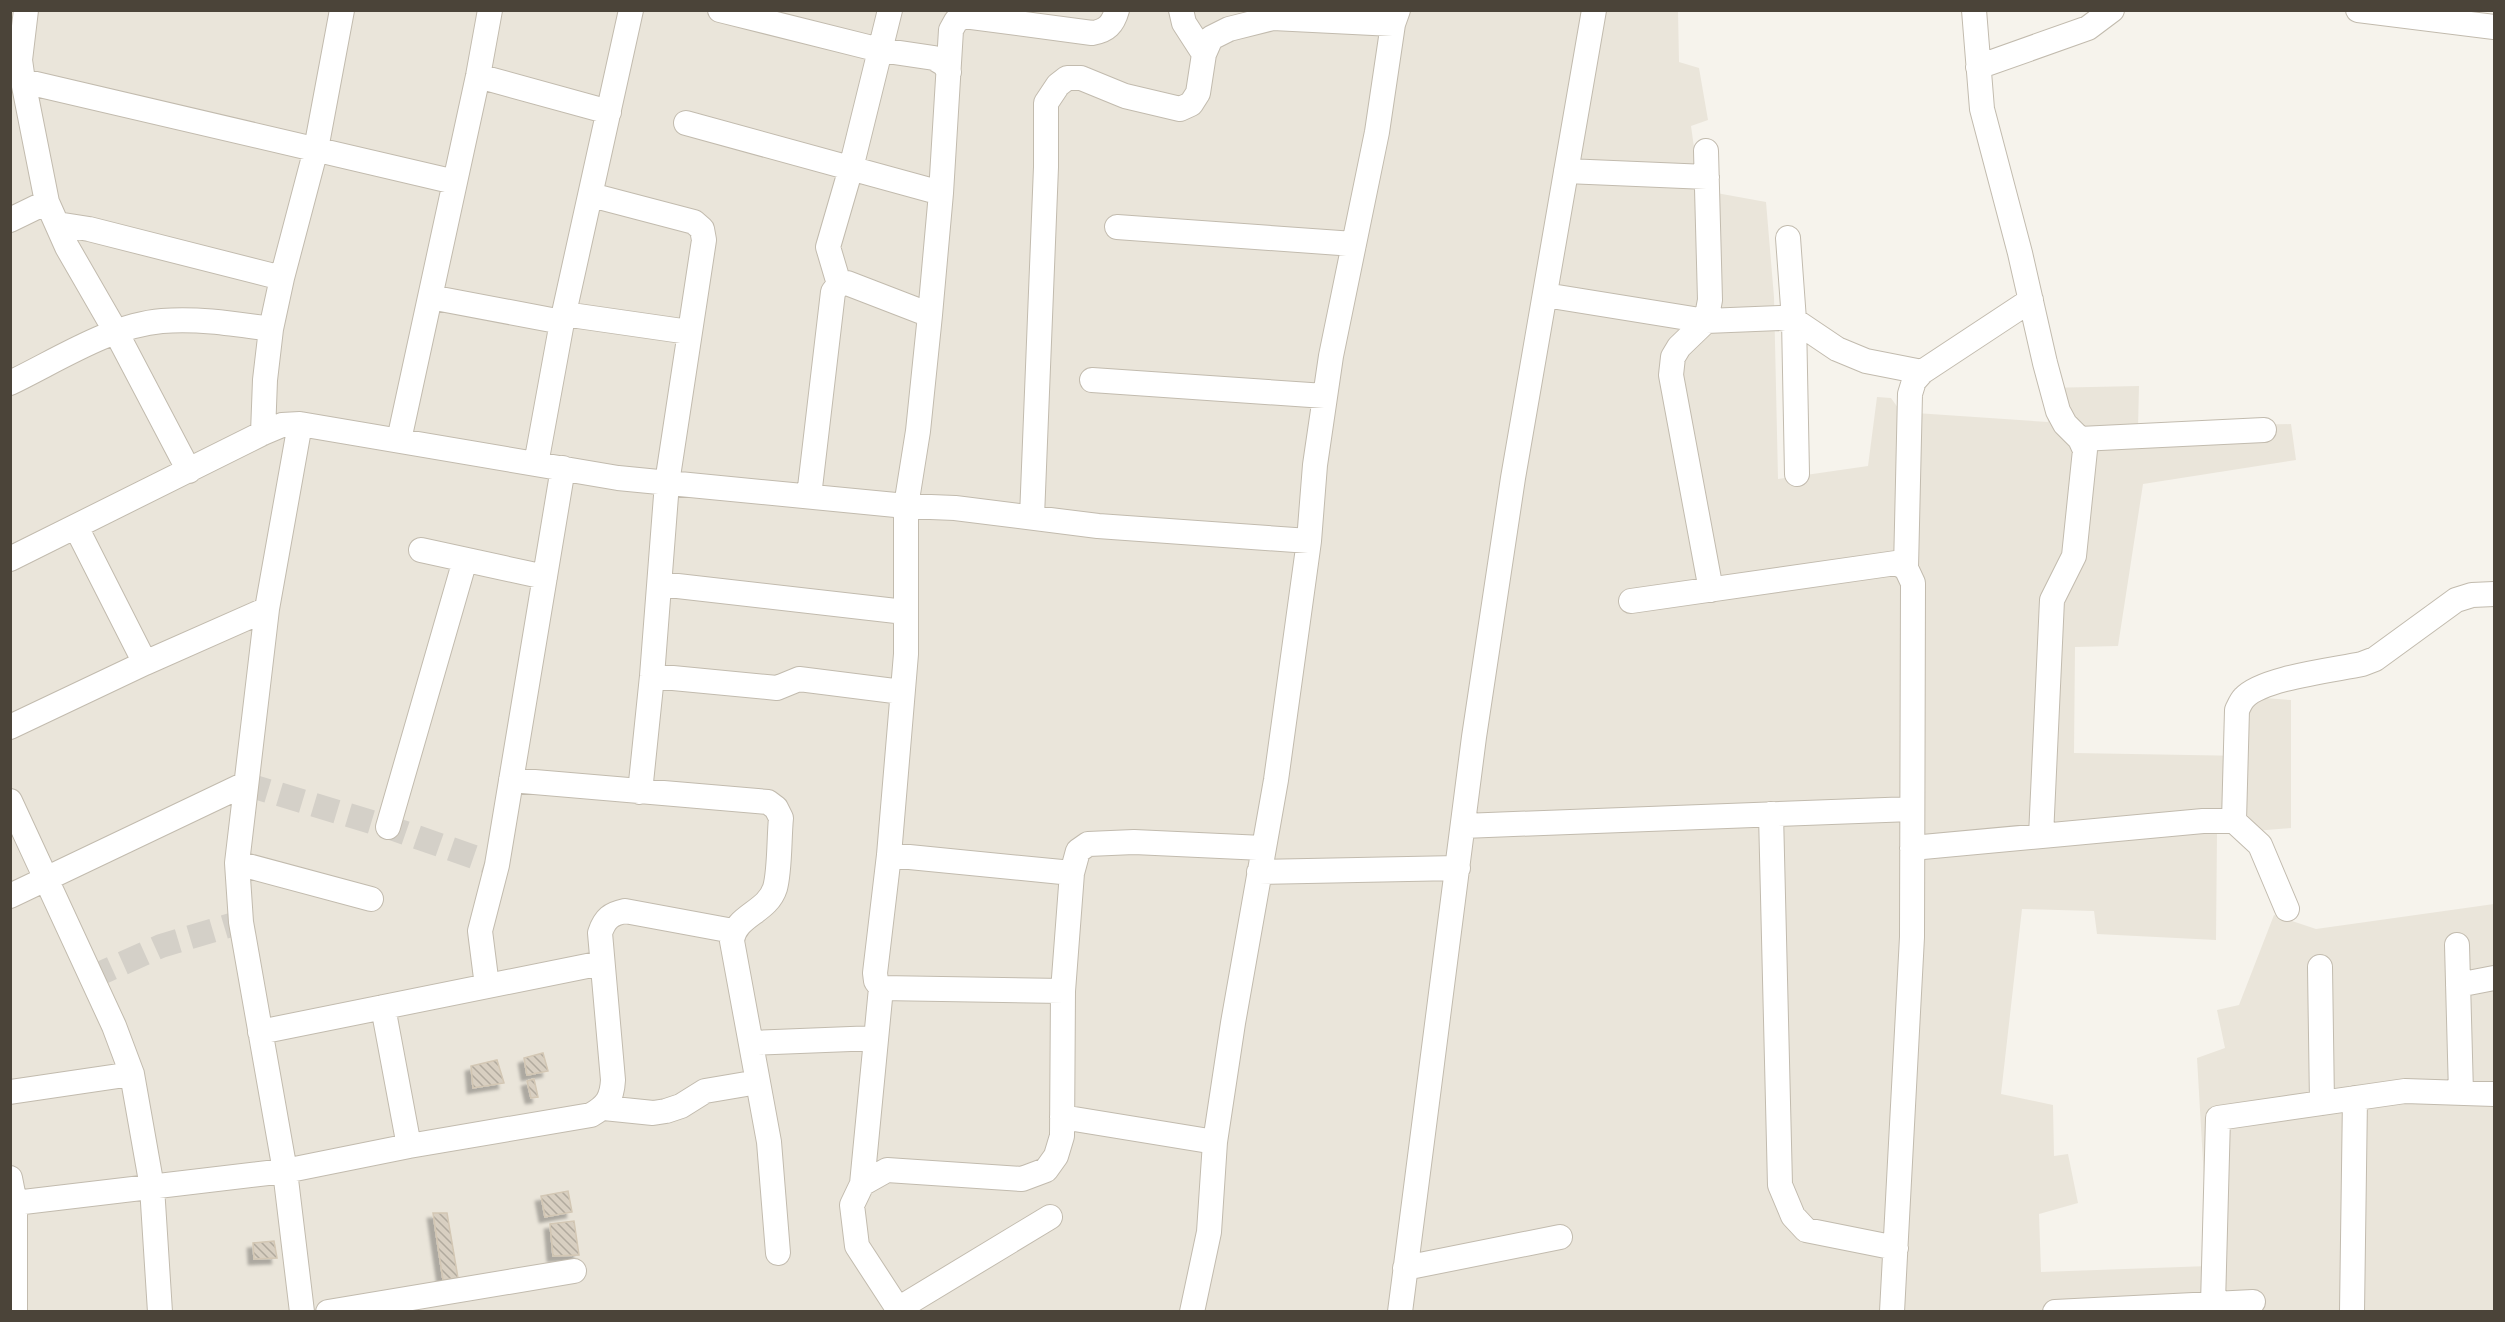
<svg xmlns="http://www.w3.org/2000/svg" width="2505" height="1322" viewBox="0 0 2505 1322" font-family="Signika,sans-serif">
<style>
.residential{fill:#eae5da}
.building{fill:url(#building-back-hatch);stroke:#d3c7b4;stroke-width:1.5;filter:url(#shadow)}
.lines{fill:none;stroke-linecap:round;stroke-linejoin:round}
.minor-tunnel{stroke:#d4d0c8;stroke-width:24;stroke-dasharray:24 12;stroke-linecap:butt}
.minor-casing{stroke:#c2bbae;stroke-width:26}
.minor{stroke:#fff;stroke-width:24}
</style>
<defs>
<pattern id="building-back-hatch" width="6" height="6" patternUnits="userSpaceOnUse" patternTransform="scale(1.5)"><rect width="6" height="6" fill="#d8cfc1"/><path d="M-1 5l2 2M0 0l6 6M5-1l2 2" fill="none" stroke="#b1aa9e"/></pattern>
<filter id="shadow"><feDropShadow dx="-5.5" dy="5.5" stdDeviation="1.5" flood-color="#0004"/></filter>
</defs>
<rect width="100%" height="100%" fill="#f6f3ec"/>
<path class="residential" d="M10 11H1678L1679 62 1699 68 1708 120 1691 126 1700 190 1766 202 1774 297 1778 479 1868 466 1877 397 1891 398 1901 412 2048 422 2044 388 2139 386 2138 428 2291 424 2296 460 2143 484 2118 646 2075 647 2074 753 2247 756 2251 697 2291 700V828L2217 834 2216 940 2097 934 2094 911 2022 909 2001 1094 2053 1105 2054 1156 2068 1154 2078 1203 2039 1214 2041 1272 2209 1266 2197 1058 2225 1048 2217 1010 2239 1005 2274 915 2316 929 2494 904V1311H11Z"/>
<path class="building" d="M543 1053 548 1071 527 1075 524 1058Z
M497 1060 504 1083 473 1088 471 1066Z
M534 1079 538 1097 531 1098 527 1081Z
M568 1191 572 1212 545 1217 541 1196Z
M433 1213H447L458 1278 443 1280Z
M574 1221 579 1255 553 1256 550 1224Z
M274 1241 277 1258 254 1259 253 1243Z"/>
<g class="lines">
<path class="minor-tunnel" d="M245 784 388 827 497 865
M90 978 161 946 241 922"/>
<g class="minor-casing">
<path id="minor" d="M26 10 20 60 23 81 47 202 67 247 116 332 189 471
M720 10 880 50 934 58 944 64 949 72
M1181 10 1184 23 1204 54
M1974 10 1982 109 2020 253 2045 363 2058 411 2065 424 2080 439 2085 450 2074 556 2052 600 2041 836
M2358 10 2494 27
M1978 67 2088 28 2112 10
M478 76 609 112
M23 81 455 182
M686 123 941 193
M1706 151 1710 300 1706 321 1679 347 1673 357 1671 375 1711 590
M1566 171 1707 177
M591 195 694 222 702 229 704 240 667 483 652 676 640 792
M10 220 47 202
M57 224 89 229 282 278
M1117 227 1354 244
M1788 238 1794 320 1797 474
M839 284 828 247 851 168 890 10
M1545 295 1706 321 1780 318 1794 320 1837 349 1866 361 1922 372
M430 297 562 322
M564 314 689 332
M1092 380 1325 396
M10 383C56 361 111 325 162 321 199 318 235 324 271 329
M300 424 267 609 237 863 241 922 285 1171 302 1312
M263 433 265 380 271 329 282 278 316 149 342 10
M2080 439 2264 430
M399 440 478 76 490 10
M536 464 562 322 631 10
M809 496 833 292 839 284 847 283 930 315
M1032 517 1046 167V103L1058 85 1067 78H1081L1125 96 1180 109 1191 104 1198 93 1204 54 1211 38 1229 29 1273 18 1393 24
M421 550 545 577
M10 559 263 433 282 425 300 424 618 478 906 506 955 508 1098 526 1309 541
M1906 568 1910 394 1914 381 1922 372 2031 300
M660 584 905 612
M1631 601 1896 563 1906 568 1913 583 1912 937 1892 1312
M145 663 267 609
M652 676 777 688 799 679 902 692
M10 727 145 663 76 527
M511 780 768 802 776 808 781 818C779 837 780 871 775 888 767 913 735 915 732 941L769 1142 778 1253
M10 801 114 1026 132 1074 152 1187 160 1312
M1771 814 1780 1185 1793 1216 1806 1230 1896 1248
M2234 821 2237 710C2239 706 2241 701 2244 698 2262 678 2334 670 2362 664L2375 659 2456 600 2472 595 2494 594
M1463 826 1912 809
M388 827 465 560
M1912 848 2203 821H2234L2260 845 2287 909
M889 855 1072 873
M237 863 371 899
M1259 872 1458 868
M10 896 245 784
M2457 945 2461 1093
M2320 967 2322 1103
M2458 985 2494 978
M487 986 480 931 497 865 563 468
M1063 991 881 988 876 981 875 973 889 855 906 654V506L918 431 930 315 941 193 951 30 956 21 964 16 1092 33C1107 31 1113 24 1117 10
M383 1007 409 1146
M260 1032 602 963
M751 1043 876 1038
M10 1092 132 1074
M604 1108 653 1113 666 1111 681 1106 705 1091 758 1082
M1062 1117 1215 1142
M10 1178 15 1203V1312
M862 1184 881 988
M15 1203 285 1171 409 1146 591 1115C607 1106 612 1098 613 1080L600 933C605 918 611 914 625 911L733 931
M1405 1268 1560 1237
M2213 1304 2218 1118 2405 1091 2494 1094
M898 1309 1050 1217
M328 1312 574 1271
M900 1312 857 1246 852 1205 862 1184 887 1170 1022 1179 1046 1170 1056 1156 1062 1136 1063 991 1072 873 1078 851 1088 844 1134 842 1263 848
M1192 1312 1209 1232 1215 1142 1233 1023 1276 780 1309 541 1315 465 1331 356 1377 132 1393 24 1398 10
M1400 1312 1474 737 1513 478 1594 10
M2055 1312 2253 1302
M2352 1312 2355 1098"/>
</g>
<use href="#minor" class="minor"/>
</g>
<rect width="2505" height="1322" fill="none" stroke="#4b4439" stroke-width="24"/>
</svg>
